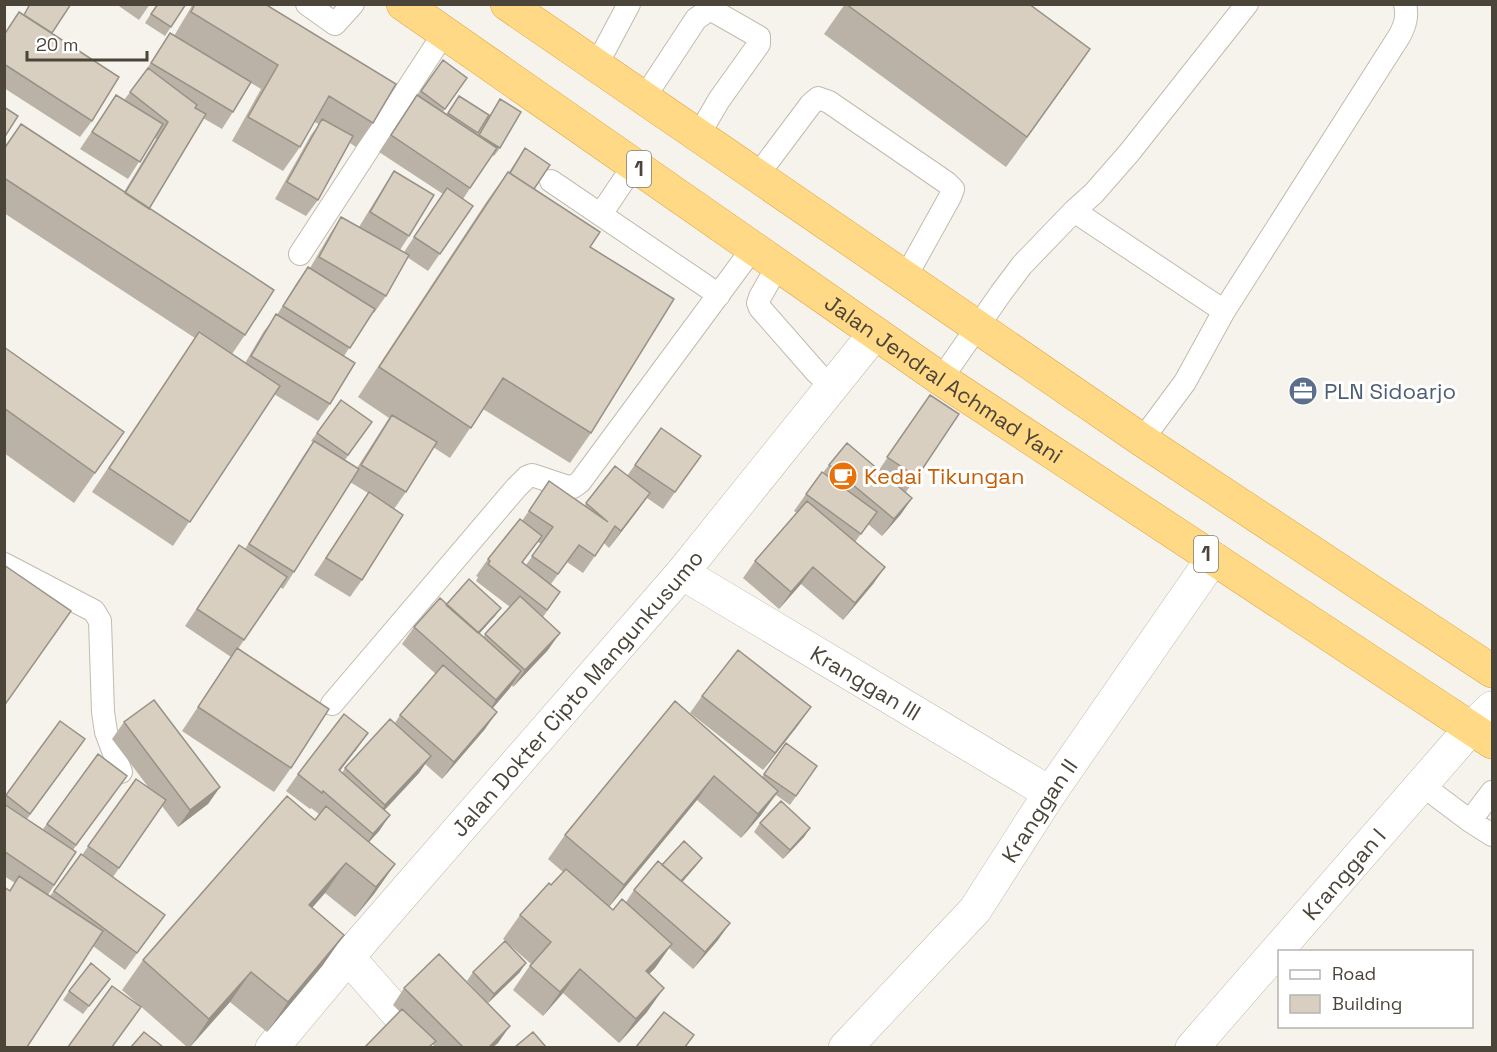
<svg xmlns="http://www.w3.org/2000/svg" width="1497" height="1052" viewBox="0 0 1497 1052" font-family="'Space Grotesk',sans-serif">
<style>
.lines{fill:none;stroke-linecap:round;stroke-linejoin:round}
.service-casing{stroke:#c2bbae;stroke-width:24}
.minor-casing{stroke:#c2bbae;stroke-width:34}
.tertiary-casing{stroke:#c2bbae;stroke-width:34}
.trunk-casing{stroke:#e0a43c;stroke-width:34}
.service{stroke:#fff;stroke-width:22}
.minor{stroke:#fff;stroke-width:33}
.tertiary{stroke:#fff;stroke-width:33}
.trunk{stroke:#ffd985;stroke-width:33}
.wall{fill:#bab2a6;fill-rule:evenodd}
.shaded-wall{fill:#979187}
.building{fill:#d8cfc1;stroke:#979187;stroke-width:1.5}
.labels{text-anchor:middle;stroke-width:6;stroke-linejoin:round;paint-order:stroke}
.shield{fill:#fff;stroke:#817c74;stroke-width:1.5}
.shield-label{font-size:21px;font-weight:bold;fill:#4b4439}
.street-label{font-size:22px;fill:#4b4439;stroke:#fff}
.service-label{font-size:22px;fill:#4e5e75;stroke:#fff;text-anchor:start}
.food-label{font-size:22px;fill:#c56008;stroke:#fff;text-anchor:start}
</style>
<rect width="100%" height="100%" fill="#f6f3ec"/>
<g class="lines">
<g class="service-casing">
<path id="service" d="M307 4 335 24 353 4
M596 66 629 4
M644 98 696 19 710 9 759 37V44L719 100 698 136
M757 176 811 104 818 98 829 102 947 183 953 189 950 197 905 278
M551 181 719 295
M1074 211 1224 311
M601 214 634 165
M300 254 444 33
M778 265 760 297 758 303 760 308 817 373 832 386
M941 379 1001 293 1022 265 1074 211 1094 193 1129 153 1247 4
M1142 440 1185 382 1224 311 1400 35C1405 25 1408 16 1405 4
M4 564 94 611 100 621 103 712 106 732 121 772
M332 704 516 488 527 477 532 475 565 486 573 487 580 482 753 248
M1422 785 1470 821 1492 835
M1470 821 1492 792"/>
</g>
<g class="minor-casing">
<g id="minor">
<path id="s1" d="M682 573 1050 793"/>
<path d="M348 957 428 1048"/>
<path id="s2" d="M845 1048 975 910 1050 793 1213 558"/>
<path id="s3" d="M1192 1048 1471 728 1492 708"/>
</g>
</g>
<g class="tertiary-casing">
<g id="tertiary">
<path id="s4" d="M272 1048 348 957 682 573 875 333"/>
</g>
</g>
<g class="trunk-casing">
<g id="trunk">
<path id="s5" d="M403 4 941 379 1492 742"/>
<path d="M507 4 1142 440 1492 671"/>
</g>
</g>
<use href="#service" class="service"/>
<use href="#minor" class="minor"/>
<use href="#tertiary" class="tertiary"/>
<use href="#trunk" class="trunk"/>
</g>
<path class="wall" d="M116 4H150L139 20Z
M157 4H186L165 36 145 23Z
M193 4H265L373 123 356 147 350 143 318 200 306 216 275 199 311 135 319 124 314 122 300 147 283 171 232 141 261 89 251 83 233 112 222 129 203 118 149 209 245 335 232 354 245 363 264 331 277 315 296 284 308 267 310 268 330 234 341 217 359 227 383 188 394 171 409 236 400 250 404 252 443 194 379 152 406 111 443 60 467 78 443 112 447 114 459 96 489 115 477 134 478 135 500 99V148L494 156 492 155 463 199 473 206 428 271 407 257 386 296 374 313 373 312 344 356 330 404 318 421 274 394 173 546 92 492 195 338 4 213V147L21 124 124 192 156 139 155 137 128 179 80 149 116 95 124 100 141 78 170 33 174 36Z
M845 4H1029L1069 79 1006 167 824 34Z
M19 12 52 33 92 121 80 137 4 88V34Z
M525 148 534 189 590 247 591 433 570 463 483 409 450 458 433 447 406 492 394 509 362 580 350 597 314 575 368 493 350 482 294 572 283 589 280 587 238 649 291 768 274 792 182 731 231 657 185 626 239 545 245 549 302 458 313 442 311 441 341 400 372 422 345 460 357 468 389 418 358 397 487 201 508 172H509Z
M4 347 124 432 74 503 4 453Z
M930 395 959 414 906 492 912 498 901 514 882 536 868 524 855 542 885 567 873 584 843 620 801 584 779 609 743 578 755 561 797 513 794 511 806 494 829 465 879 470Z
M661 428 701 456 663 509 647 498 609 548 604 543 583 573 567 562 551 584 560 592 543 617 548 650 513 687 512 685 493 708 485 729 442 779 425 764 419 773 385 810 390 815 379 831 369 842 395 864 374 894 355 917 325 893 312 908 323 965 267 1032 230 1002 190 1047H187L122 990 143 960 315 820 319 814 311 808 310 809 286 791 298 774 368 733 340 771 342 773 345 768 395 723 400 715 436 674 402 644 414 627 446 605 501 608 495 616 479 634 483 637 510 607 476 581 478 577 476 576 488 559 522 521 549 481 584 506 615 466 627 476ZM538 542 541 544 526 565 523 562Z
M702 696 799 724 763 770 690 713Z
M675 701 762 777 786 743 817 766 790 805 776 795 761 815 741 838 697 800 609 907 613 910 626 902 634 890 662 865 702 858 696 866 682 882 718 940 693 969 669 948 655 968 649 974 647 1012 619 1043 563 993 543 1016 513 990 531 964 503 939 520 915 551 885 563 872 548 859 565 835Z
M60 721 73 756 27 819 43 829 98 754 127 776 73 850 76 852 48 895 50 896 81 854 82 855 136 779 149 788 112 739 124 722 220 787 208 804 178 827 162 806 113 877 165 915 125 970 93 946 9 891 15 883 4 876V797Z
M760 823 810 828 804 837 783 859 754 832Z
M473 972H520L488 1003 467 981Z
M104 987 83 1014 63 1000 69 991Z
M404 988 498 1043 493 1047H435L393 1005Z"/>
<path class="shaded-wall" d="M1090 49 1069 79 1006 167 1027 137Z
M650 493 638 510 609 548 621 531Z
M912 498 901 514 882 536 894 519Z
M813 567 801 584 779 609 791 592Z
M885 567 873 584 843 620 855 603Z
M501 608 495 616 469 645 475 636Z
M560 633 548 650 513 687 525 670Z
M521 671 510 688 485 717 496 700Z
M811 707 799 724 763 770 775 753Z
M497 712 485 729 442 779 454 762Z
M368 733 356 750 327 787 339 770Z
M431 756 419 773 373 822 385 805Z
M714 776 697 800 607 909 624 885Z
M220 787 208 804 178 827 190 810Z
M778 791 761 815 741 838 758 814Z
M390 815 379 831 361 851 373 834Z
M810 828 804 837 783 859 790 850Z
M702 858 696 866 672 894 678 885Z
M346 863 325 893 288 935 309 905Z
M395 864 374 894 355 917 376 887Z
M730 923 718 940 693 969 705 952Z
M344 935 323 965 267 1032 288 1002Z
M672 944 655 968 629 995 646 971Z
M526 963 520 972 488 1003 494 994Z
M580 969 563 993 543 1016 560 992Z
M251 972 230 1002 190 1047 209 1019Z
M664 988 647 1012 619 1043 636 1019Z
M510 1026 498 1043 493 1047H489Z"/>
<path class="building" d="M30 4H71L52 33 24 15Z
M158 4H186L171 27 151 14Z
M195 4H265L396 84 373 123 329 96 300 147 248 117 278 65 191 12Z
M846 4H1029L1090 49 1027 137Z
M19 12 119 77 92 121 4 64V35Z
M170 33 251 82 233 112 151 63Z
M443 60 467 78 445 109 421 91Z
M148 68 197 105 195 108 206 114 149 209 125 193 168 122 130 92Z
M116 95 163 124 140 162 92 132Z
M417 95 497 148 470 188 391 135Z
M459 96 489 115 478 133 448 113Z
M500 99 521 112 500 148 479 135Z
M4 107 18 116 4 138Z
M322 119 353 136 318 200 287 182Z
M21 124 274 290 245 335 4 178V149Z
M525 148 550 165 534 189 510 173Z
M394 171 434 195 409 236 370 212Z
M508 172 600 232 590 247 674 299 591 433 503 378 471 428 379 367Z
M447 188 473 206 440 254 414 237Z
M341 217 409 255 386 296 319 257Z
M308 267 375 309 350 348 283 306Z
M276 314 355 363 330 404 251 356Z
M199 332 280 386 190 522 109 468Z
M4 347 124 432 95 473 4 408Z
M930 395 959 414 917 477 887 457Z
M341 400 372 422 348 455 317 433Z
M392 415 437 442 406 492 361 465Z
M661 428 701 456 675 492 635 465Z
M314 441 359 469 294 572 249 544Z
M847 443 912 498 894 519 829 465Z
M615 466 650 493 621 531 615 526 595 556 579 545 558 574 532 556 553 527 529 511 549 481 608 522 586 503Z
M822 472 877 512 861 534 806 494Z
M369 492 403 515 362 580 326 558Z
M807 501 885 567 855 603 813 567 791 592 755 561Z
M520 519 542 536 522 562 560 592 547 610 488 564 490 561 488 559Z
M239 545 287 577 244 640 197 609Z
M4 565 71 611 4 706Z
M469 579 501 608 478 633 446 605Z
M520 596 560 633 525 670 485 634Z
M440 598 521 671 496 700 414 627Z
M237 648 329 709 291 768 198 707Z
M738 650 811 707 775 753 702 696Z
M443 665 497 712 454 762 400 715Z
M154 700 220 787 190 810 124 722Z
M675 701 778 791 758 814 714 776 624 885 565 835Z
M344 714 368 733 339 770 390 815 373 834 323 791 322 793 298 774Z
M390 719 431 756 385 805 345 768Z
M60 721 85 739 30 814 6 795Z
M786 743 817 766 796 796 764 774Z
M98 754 127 776 76 845 47 824Z
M136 779 166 800 119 868 88 846Z
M287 796 315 820 326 806 395 864 376 887 346 863 309 905 344 935 288 1002 251 972 209 1019 143 960Z
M781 801 810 828 790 850 760 823Z
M4 804 76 852 54 885 4 851Z
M684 841 702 858 681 881 662 865Z
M81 854 165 915 137 953 54 891Z
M658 861 730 923 705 952 634 890Z
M566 869 613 910 622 899 672 944 646 971 664 988 636 1019 580 969 560 992 530 966 551 942 520 915 549 883 551 885Z
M19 876 103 931 27 1047H4V887L10 891Z
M505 941 526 963 494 994 473 972Z
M439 954 510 1026 489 1047H463L404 988Z
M91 963 110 979 89 1006 69 991Z
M112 986 141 1007 112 1047H68Z
M402 1009 436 1041 429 1047H365Z
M664 1012 694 1035 685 1047H636Z
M144 1032 163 1047H131Z
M533 1032 546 1047H515Z"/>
<defs>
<g id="office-disc" transform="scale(1.5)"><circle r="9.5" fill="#5c6f8a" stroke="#fff"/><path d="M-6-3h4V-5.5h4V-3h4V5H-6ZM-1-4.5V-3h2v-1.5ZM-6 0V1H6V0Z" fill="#fff"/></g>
<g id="cafe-disc" transform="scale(1.5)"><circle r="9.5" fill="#e8710a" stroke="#fff"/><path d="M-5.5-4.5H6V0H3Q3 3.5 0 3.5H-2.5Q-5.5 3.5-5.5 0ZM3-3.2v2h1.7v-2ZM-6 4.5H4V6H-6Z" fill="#fff"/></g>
</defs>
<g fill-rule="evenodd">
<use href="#office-disc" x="1303" y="391"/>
<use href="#cafe-disc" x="843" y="476"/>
</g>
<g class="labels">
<g class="shield">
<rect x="627" y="151" width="24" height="36" rx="4.5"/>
<rect x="1194" y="536" width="24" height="36" rx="4.5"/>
</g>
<g class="shield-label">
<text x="639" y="176">1</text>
<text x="1206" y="561">1</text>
</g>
<g class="street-label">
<text dy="8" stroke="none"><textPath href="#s5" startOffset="658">Jalan Jendral Achmad Yani</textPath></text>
<text dy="8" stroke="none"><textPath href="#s1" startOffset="214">Kranggan III</textPath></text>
<text dy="8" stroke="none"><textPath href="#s4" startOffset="468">Jalan Dokter Cipto Mangunkusumo</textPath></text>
<text dy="8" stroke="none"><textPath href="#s2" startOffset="308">Kranggan II</textPath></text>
<text dy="8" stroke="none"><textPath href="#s3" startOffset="231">Kranggan I</textPath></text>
</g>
<g class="service-label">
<text x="1324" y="399">PLN Sidoarjo</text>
</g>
<g class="food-label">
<text x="864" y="484">Kedai Tikungan</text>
</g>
</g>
<rect width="1497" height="1052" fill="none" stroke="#4b4439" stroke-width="12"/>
<rect x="1278" y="950" width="195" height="78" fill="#ffffff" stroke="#b7b4b0" stroke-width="1.5"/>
<rect x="1290" y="970" width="30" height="9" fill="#ffffff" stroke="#b7b4b0" stroke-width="1.5"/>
<text x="1332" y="980" font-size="18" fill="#4b4439">Road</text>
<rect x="1290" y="995" width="30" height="18" fill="#d8cfc1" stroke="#b7b4b0" stroke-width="1.5"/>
<text x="1332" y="1010" font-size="18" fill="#4b4439">Building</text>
<path d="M27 51v9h120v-9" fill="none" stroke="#4b4439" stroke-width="3"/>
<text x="36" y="51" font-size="18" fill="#4b4439" stroke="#ffffff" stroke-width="4.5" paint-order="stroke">20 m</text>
</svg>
